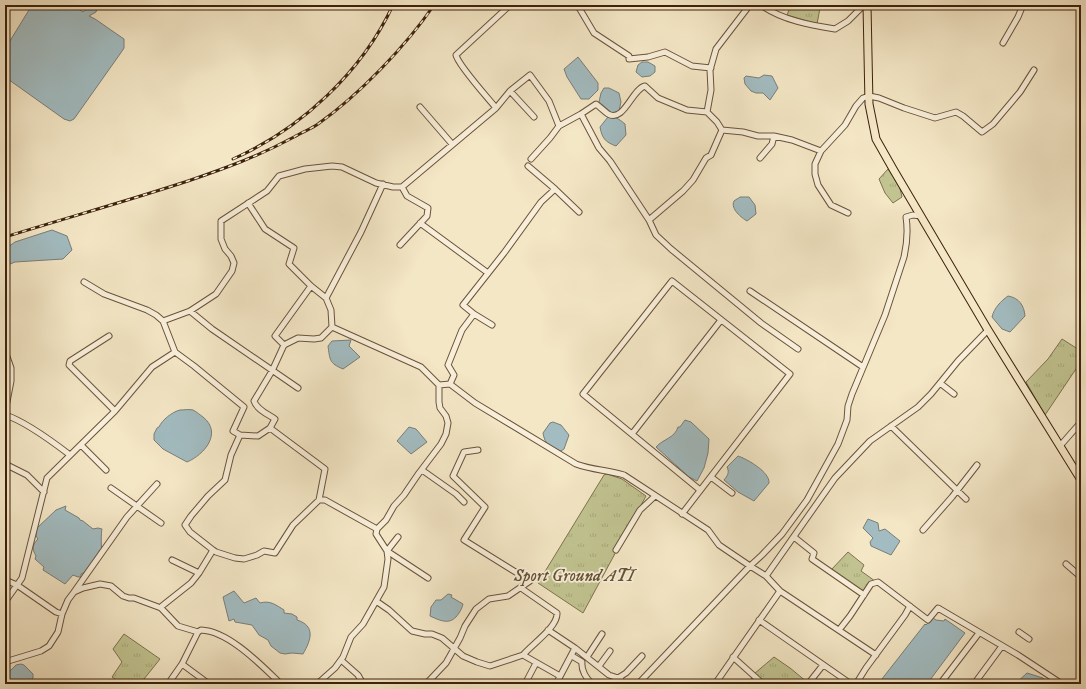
<svg xmlns="http://www.w3.org/2000/svg" width="1086" height="689" viewBox="0 0 1086 689" font-family="'IM FELL DW Pica',serif">
<style>
.grass{fill:url(#grass-tufts);stroke:#7f724e}
.water{fill:#a2bcc1;stroke:#7a7e78}
.lines{fill:none;stroke-linecap:round;stroke-linejoin:round}
.minor-casing{stroke:#6b523a;stroke-width:7}
.major-casing{stroke:#3d210b;stroke-width:9}
.minor{stroke:#f8efda;stroke-width:5}
.major{stroke:#f4e7c6;stroke-width:7}
.rail-casing{stroke:#3d210b;stroke-width:3}
.rail{stroke:#f8efda;stroke-width:1.5;stroke-dasharray:4.5;stroke-linecap:butt}
.labels{text-anchor:middle;stroke-width:3.5;stroke-linejoin:round;paint-order:stroke}
.park-label{font-size:17px;font-style:italic;fill:#655233;stroke:#f8efda}
</style>
<defs>
<pattern id="grass-tufts" width="24" height="20" patternUnits="userSpaceOnUse"><rect width="24" height="20" fill="#c1c491"/><path d="M3 7l-1-3M5 7V3M7 7l1-3M15 17l-1-3M17 17v-4M19 17l1-3" fill="none" stroke="#a7a87c"/></pattern>
</defs>
<rect width="100%" height="100%" fill="#f4e7c6"/>
<filter id="stains"><feTurbulence type="fractalNoise" baseFrequency=".005" numOctaves="4"/><feColorMatrix values="0 0 0 0 .2 0 0 0 0 .09 0 0 0 0 .02 0 0 0 .5 -.17"/></filter>
<radialGradient id="worn" r=".72"><stop offset=".6" stop-color="#630" stop-opacity="0"/><stop offset="1" stop-color="#630" stop-opacity=".3"/></radialGradient>
<path class="grass" d="M791 5H815L820 8 817 24 787 15Z
M888 169 899 184 902 197 893 203 885 193 879 179Z
M1062 339 1081 351 1080 363 1045 415 1026 382 1048 359Z
M607 474 622 479 646 496 583 613 538 583 604 475Z
M848 552 864 565 861 571 875 581 865 595 831 570Z
M124 634 160 659 140 684H122L112 677 122 662 113 649Z
M774 657 790 668 807 682 805 684H748L754 674Z"/>
<path class="water" d="M32 5H73L83 12 90 6 97 8 96 12 89 16 95 19 124 39V48L120 54 74 119 70 121 64 119 5 77V49Z
M578 57 598 83V90L589 99H581L567 77 564 69Z
M642 62H648L655 66V72L650 76 642 77 636 72 638 65Z
M764 75 772 76 778 88 770 100 763 93H756L751 91 745 84 744 78 746 76 759 78Z
M604 88H609L619 93 621 102 619 111 612 113 599 102 601 93Z
M608 117C615 116 619 119 625 124L626 135 616 146C605 142 602 138 600 127Z
M740 197H749L755 205 756 214 747 221C742 218 730 209 734 201 735 200 739 198 740 197Z
M52 230 67 236 72 250 63 259 15 262 5 266V249L15 242Z
M1008 296C1019 298 1024 305 1025 316L1010 332 1002 329 992 317C994 308 1001 301 1008 296Z
M351 340 349 346 360 357 343 369C329 363 330 360 328 346L332 341Z
M180 410C184 410 189 409 193 410 197 412 200 415 203 417 223 433 204 455 187 462L163 449 154 440V434L157 428 159 427C162 420 172 412 180 410Z
M685 420 691 422 709 439 708 453 704 468 697 481 689 477 656 447C663 439 675 438 678 427H680Z
M553 422 561 425 569 435 564 449 561 451C550 447 545 445 543 433L550 423Z
M409 427 416 429 427 442 411 454 397 441Z
M738 456C747 459 770 472 769 483L754 501 738 492 724 480C727 476 730 473 727 467Z
M66 506 65 510 79 518 80 520 83 521 93 529 98 528 102 529C101 532 101 549 102 551H99C99 559 88 572 81 574V577H78L73 575 65 584 43 570 44 567 35 559 36 556C32 549 32 545 38 539L36 536V529L56 510Z
M868 519 878 523 879 531 885 529 900 541 891 555 871 546 870 542 873 538 863 528Z
M234 591 244 603 256 598 260 603C270 600 276 605 284 610V613L292 614 297 617V620C316 626 311 640 303 654L292 653 285 654 280 653 271 646 268 640 259 635 252 625 235 622 234 619 229 621 223 597Z
M448 594 452 595 451 597 463 604C462 608 461 610 459 613 451 626 441 621 430 616L431 607 436 600H441Z
M933 618 936 620 944 621 945 619 965 633 927 684H878L925 624 926 625Z
M21 664 24 665 33 674V678L29 684H5V676L16 665Z
M1027 673 1043 678 1050 684H1015Z"/>
<g class="lines">
<g class="minor-casing">
<path id="minor" d="M761 5C782 20 810 25 835 29L848 21 864 5
M578 6 594 33 629 56V59L648 57 665 52 692 66 711 68
M1003 43 1018 17 1023 5
M510 91 534 117
M420 107 452 144
M496 108C488 98 458 65 456 55L509 6
M707 112 711 90 710 70 716 49 749 6 751 5
M581 114 596 104C600 107 604 111 608 114 624 123 632 89 645 86L658 98 687 110 707 112 717 122 722 130
M722 130 743 132 758 136H774L792 140 821 151
M760 158 772 144 774 136
M531 159 550 138 559 126
M528 166 555 189 579 212
M248 203 265 229 294 248 289 264 311 286 326 298 331 310 332 327 321 338 314 339 298 338 284 345 272 371 254 401C257 410 268 414 275 419L270 428 325 469 319 500
M848 213 831 205 818 185 815 174V164L821 151 845 125 856 106 863 98 869 96 879 98 904 108 935 118 956 112 963 116 982 132 993 124 1020 92 1034 70
M649 220 683 191 693 180 706 158 711 155 722 130
M420 223 488 273
M400 245 427 216 428 208 407 196 402 187
M84 282 104 294 147 310 156 315 163 321 175 352 194 366 244 407 233 431 240 435
M750 291 863 367
M326 298 361 232 383 184
M190 311 212 329 298 388
M474 314 492 325
M163 321 190 311 216 294 232 271 234 263 231 256 225 249 221 239V221L267 191 279 176 305 169 332 166 342 167 376 183 393 187H402L496 108 510 91 530 75 549 101 559 126 581 114 599 148 610 161 649 220 656 235 671 249 761 323 798 349
M109 336 70 361 69 365 115 411
M284 345 275 336 311 286
M5 351 11 368V381L5 412
M940 383 954 394
M450 384 475 403 576 464C592 470 608 470 624 475L708 530 719 545 750 566 762 555 782 534 807 500 838 444 847 420 848 406 852 394 885 315 904 257C907 244 908 230 906 217L913 215 921 216
M439 385 450 384 454 375 448 365 462 330 474 314 463 305 504 253 541 202 555 189
M5 415C25 421 53 442 70 455
M891 426 966 499
M632 434 721 320
M81 445 106 470
M1060 446 1081 422
M5 464 27 475 44 492
M422 470 456 494 464 502
M711 477 732 493
M111 488 161 523
M682 514 790 374 672 281 583 394 700 490
M923 530 952 497 977 465
M398 537 387 551 428 578
M794 537 814 553 812 559 864 595
M213 550 190 532 185 525 191 516 208 496 225 480 231 455 240 435 258 436 270 428
M616 550 640 510 655 496
M172 560 199 573
M1066 564 1081 577
M5 580 17 585 56 612 62 614
M521 588 557 613C558 627 532 644 523 655
M780 591 876 655
M74 592 127 517 157 484
M376 601 389 610 412 631 425 634H432L442 638 463 656 477 662 490 666 523 655 560 676
M5 602 22 578 47 478 115 411 152 367 175 352
M161 608 178 626 198 632
M759 620 851 684
M548 630 575 648
M839 630 850 616 871 584 878 582 928 620 938 608 1018 655 1062 684
M1019 632 1029 639
M572 656 582 662C581 671 586 678 592 684
M587 657 602 634
M733 657 763 684
M341 660 358 675 363 684
M5 662 41 651 49 646 58 632 62 614 68 600 74 592 83 588 100 584 111 586 123 596 129 598H134L161 608 162 606 191 583 199 573 213 550 216 552 235 558 244 559 257 555 264 551 275 553 293 525 319 500H325L377 529
M182 664 209 684
M599 666 610 651
M168 684 182 664 198 632 201 630C229 631 262 666 281 684
M317 684 335 668 343 657 351 637 363 624 384 587 388 559 387 551 376 534 377 529 386 520 394 506 404 495 419 473 441 444 446 434 448 423 446 416 440 408 439 402V385L421 367 332 327
M426 684 446 663 460 638 465 626 476 609 489 599 508 596 530 581 464 540 485 507 453 476 464 452 478 450
M525 684 536 663
M556 684 575 648 609 675 618 678 626 673 642 656
M615 684 621 677
M638 684 750 566 766 576
M715 684 780 591 766 576 835 478 870 441 918 407 931 394 958 361 988 330
M808 684 823 665
M856 684 866 668 905 615 910 606
M940 684 979 633
M974 684 1002 646"/>
</g>
<g class="major-casing">
<path id="major" d="M867 5 869 104 876 139 893 169 988 330 1081 480"/>
</g>
<use href="#minor" class="minor"/>
<use href="#major" class="major"/>
<g class="rail-casing">
<path id="rail" d="M233 159C301 129 362 72 393 5
M5 237C66 218 127 201 188 181 226 168 259 156 294 137 302 132 311 129 318 124 359 95 406 46 434 5"/>
</g>
<use href="#rail" class="rail"/>
</g>
<g class="labels">
<g class="park-label">
<text x="574" y="581">Sport Ground ATI</text>
</g>
</g>
<rect width="1086" height="689" fill="none" stroke="#f4e7c6" stroke-width="20"/>
<rect x="6" y="6" width="1074" height="677" fill="none" stroke="#3d210b" stroke-width="2"/>
<rect x="10" y="10" width="1066" height="669" fill="none" stroke="#3d210b"/>
<rect width="100%" height="100%" filter="url(#stains)"/>
<rect width="100%" height="100%" fill="url(#worn)"/>
</svg>
